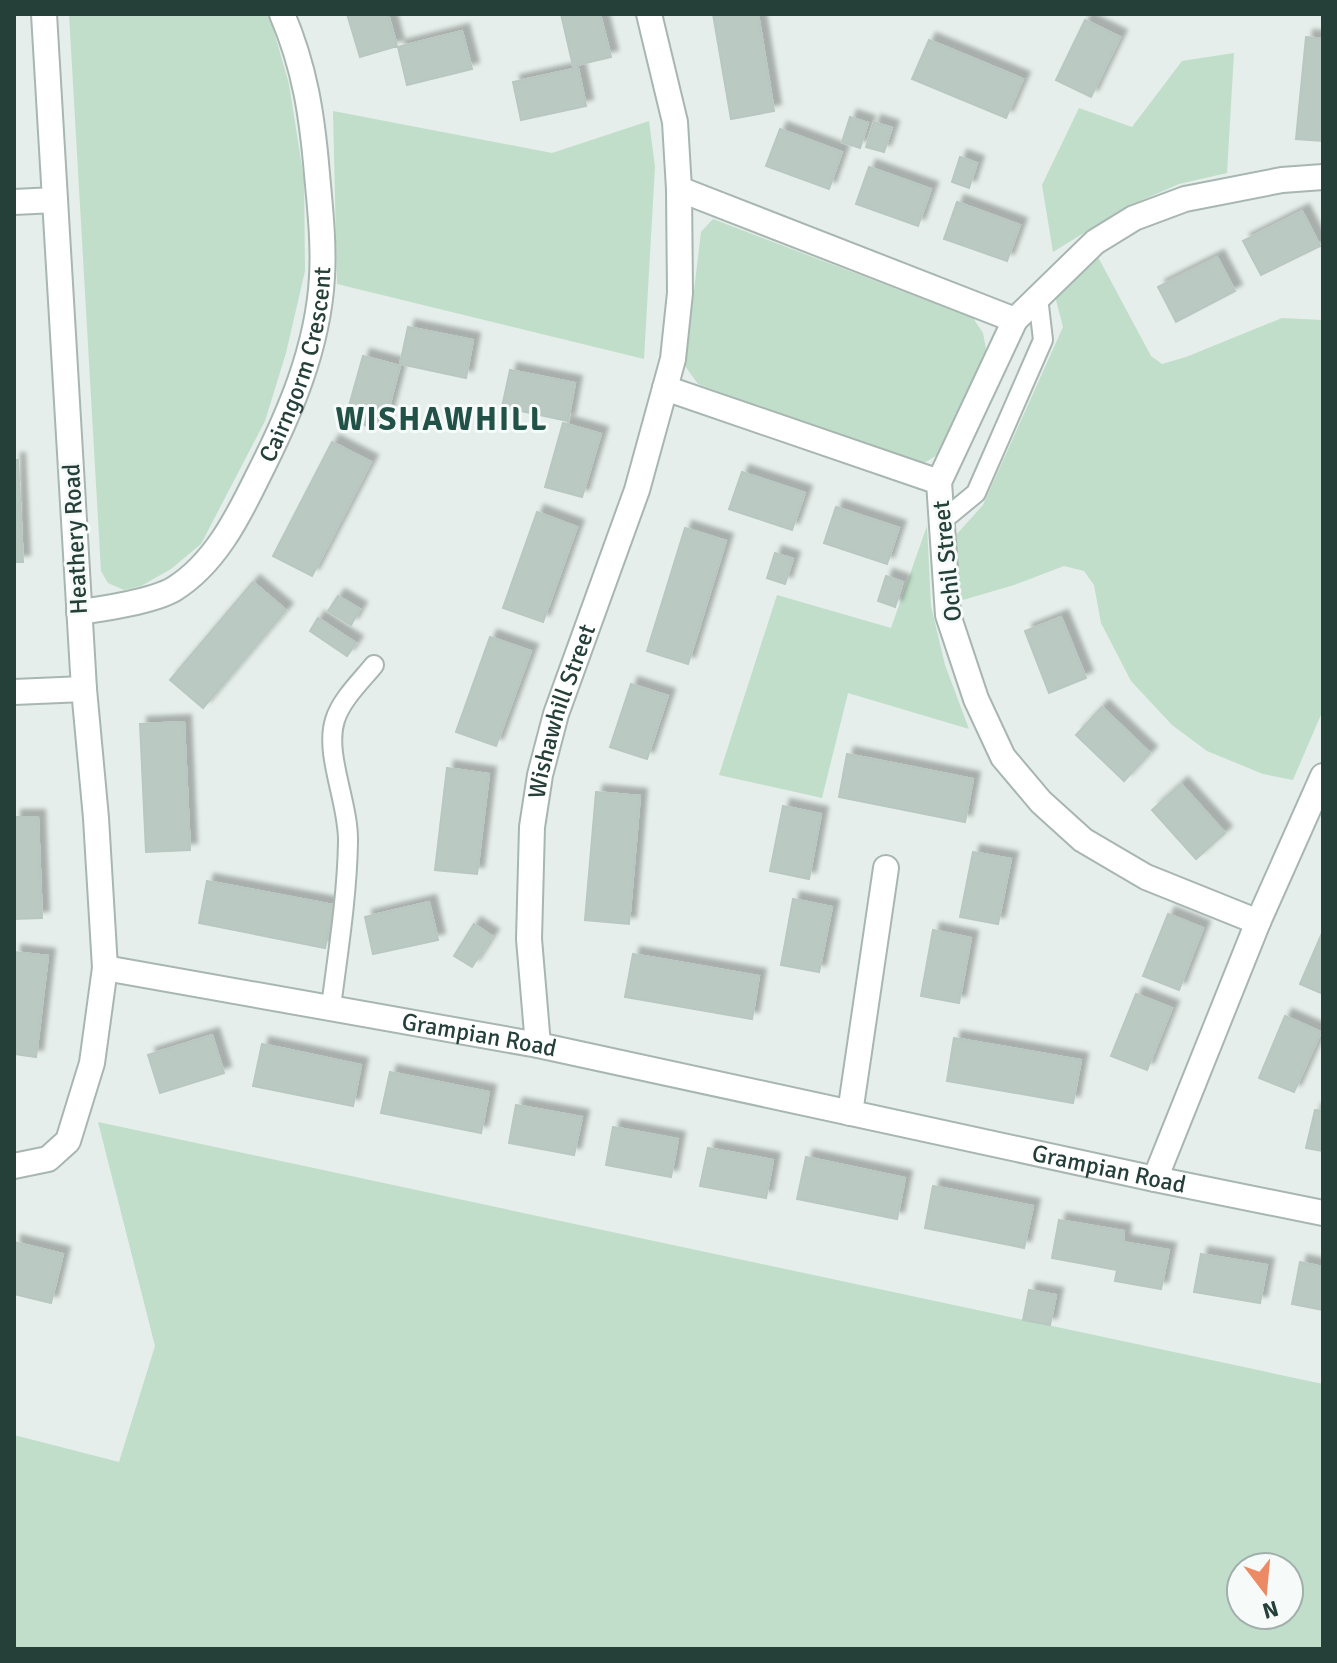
<svg xmlns="http://www.w3.org/2000/svg" width="1337" height="1663" viewBox="0 0 1337 1663" font-family="Signika,sans-serif">
<style>
.green{fill:#c0dec9;fill-rule:evenodd}
.building{fill:#bbc9c3;stroke:#b8c7c1;stroke-width:2;filter:url(#shadow)}
.lines{fill:none;stroke-linecap:round;stroke-linejoin:round}
.lane-casing{stroke:#a8b6b1;stroke-width:22}
.street-casing{stroke:#a8b6b1;stroke-width:28}
.lane{stroke:#fff;stroke-width:18}
.street{stroke:#fff;stroke-width:24}
.labels{text-anchor:middle;stroke-width:6;stroke-linejoin:round;paint-order:stroke}
.street-label{font-size:24px;fill:#253f39;stroke:#f6faf8}
.district-label{font-size:32px;font-weight:bold;letter-spacing:2px;fill:#215147;stroke:#f6faf8}
</style>
<defs>
<filter id="shadow"><feDropShadow dx="7" dy="-7" stdDeviation="2" flood-color="#0004"/></filter>
</defs>
<rect width="100%" height="100%" fill="#e5eeea"/>
<path class="green" d="M69 14H269L289 84 304 180 305 271 286 353 265 421 201 544 171 569 141 586 124 590 108 583 101 571Z
M1234 53 1227 173 1179 184 1124 208 1053 252 1042 185 1079 108 1132 127 1182 61Z
M333 111 552 153 649 121 655 167 644 359 337 284Z
M713 219 973 318 983 333 986 349 944 451 919 466 698 384 685 366 701 232Z
M1098 257 1151 356 1162 364 1186 357 1282 318 1323 320V710L1293 780 1263 774 1207 751 1172 725 1131 681 1101 623 1094 585 1084 571 1064 566 1014 585 956 602 955 536 983 505 1063 327 1055 296Z
M927 526 931 606 945 665 969 729 848 693 822 798 719 775 777 595 891 628Z
M98 1122 1323 1384V1649H14V1435L119 1462 155 1346ZM1241 1567H1289V1615H1241Z"/>
<path class="building" d="M347 14H388L397 46 360 57Z
M561 14H600L611 57 573 66Z
M713 14H758L774 111 731 119Z
M1085 20 1120 37 1091 97 1056 80Z
M462 31 472 69 407 85 398 47Z
M1306 37 1323 39V141L1296 139Z
M929 40 1023 79 1006 118 912 79Z
M578 68 586 106 521 120 513 82Z
M850 117 868 123 860 148 842 142Z
M874 122 892 128 884 152 866 147Z
M780 129 842 152 829 189 766 166Z
M960 157 977 163 969 188 952 182Z
M869 167 931 189 918 226 856 204Z
M957 202 1020 225 1007 261 944 239Z
M1302 211 1320 246 1261 275 1243 241Z
M1217 257 1235 291 1176 322 1158 287Z
M408 327 473 340 466 378 400 364Z
M363 356 400 366 383 430 345 420Z
M510 370 575 383 568 421 502 407Z
M563 423 601 434 582 497 545 487Z
M332 442 371 462 312 576 273 556Z
M14 460H18L23 562H14Z
M742 472 805 493 792 530 729 509Z
M836 507 899 528 887 564 824 543Z
M537 512 577 527 543 622 503 608Z
M685 528 726 541 688 664 647 651Z
M775 553 793 559 785 584 767 578Z
M886 576 903 582 895 607 878 601Z
M253 582 286 610 203 708 170 680Z
M338 596 360 609 351 625 328 611Z
M1061 617 1086 678 1049 693 1025 631Z
M318 618 356 643 347 656 310 631Z
M490 637 531 651 496 746 456 732Z
M631 684 668 696 647 759 610 747Z
M1102 707 1150 753 1124 781 1076 735Z
M184 722 190 850 146 852 140 724Z
M847 754 973 779 965 822 839 797Z
M447 768 489 774 477 874 435 870Z
M1181 784 1225 833 1196 859 1152 810Z
M596 792 640 796 629 924 585 920Z
M783 806 821 814 809 879 770 871Z
M14 817H38L42 918 14 919Z
M973 852 1011 859 998 924 960 917Z
M207 881 334 905 325 948 199 923Z
M793 899 832 907 819 972 781 965Z
M429 902 438 940 373 954 365 917Z
M1168 914 1203 928 1179 990 1143 976Z
M474 924 492 936 472 967 454 956Z
M933 930 971 938 959 1003 921 996Z
M1323 931V994L1300 984Z
M14 952 48 956 36 1057 14 1054Z
M633 954 759 976 752 1019 625 997Z
M1136 994 1172 1008 1147 1070 1111 1056Z
M1285 1016 1321 1032 1294 1092 1259 1078Z
M212 1035 224 1073 160 1093 148 1055Z
M954 1038 1081 1060 1073 1103 947 1081Z
M262 1044 361 1065 353 1106 253 1086Z
M390 1072 489 1092 481 1133 381 1113Z
M516 1105 582 1117 574 1155 509 1143Z
M1315 1110 1323 1111V1151L1306 1148Z
M613 1127 678 1139 671 1177 606 1165Z
M708 1148 773 1160 766 1198 700 1186Z
M806 1157 905 1178 897 1219 797 1199Z
M933 1186 1033 1206 1024 1248 925 1228Z
M1059 1220 1124 1231 1123 1242 1169 1250 1161 1289 1115 1281 1117 1270 1052 1258Z
M14 1242 63 1254 51 1303 14 1294Z
M1201 1254 1267 1265 1260 1303 1194 1292Z
M1300 1262 1323 1267V1310L1292 1304Z
M1029 1290 1056 1295 1050 1325 1023 1320Z"/>
<g class="lines">
<g class="lane-casing">
<path id="lane" d="M942 521 976 493 1043 340 1038 297
M331 1007C338 952 347 897 348 842 349 803 324 754 335 720 341 700 361 681 374 665"/>
</g>
<g class="street-casing">
<g id="street">
<path d="M679 189 1015 320"/>
<path d="M14 202 55 200"/>
<path d="M665 388 939 482"/>
<path id="s1" d="M79 612C103 609 154 601 174 589 214 564 237 519 257 478 289 415 318 349 322 277 324 243 320 207 317 174 312 115 305 68 282 14"/>
<path d="M14 692 84 689"/>
<path d="M1258 922 1146 877 1083 840 1041 802 1003 757 976 699 948 615 939 482 1015 320 1095 242 1134 218 1185 199 1282 180 1323 177"/>
<path id="s2" d="M105 968 538 1045 1155 1179 1323 1213"/>
<path id="s3" d="M538 1045 529 939 532 827 540 775 556 714 637 490 673 359 680 293 679 189 675 122 649 14"/>
<path d="M850 1113 886 868"/>
<path d="M14 1166 48 1159 68 1141 92 1063 105 968 96 818 84 689 44 14"/>
<path d="M1155 1179 1258 922 1323 776"/>
</g>
</g>
<use href="#lane" class="lane"/>
<use href="#street" class="street"/>
</g>
<g class="labels">
<g class="street-label">
<text dy="8" stroke="none"><textPath href="#s1" startOffset="360">Cairngorm Crescent</textPath></text>
<text transform="translate(75 539) rotate(-93)" y="8">Heathery Road</text>
<text transform="translate(947 561) rotate(-96)" y="8">Ochil Street</text>
<text dy="8" stroke="none"><textPath href="#s3" startOffset="338">Wishawhill Street</textPath></text>
<text dy="8" stroke="none"><textPath href="#s2" startOffset="380">Grampian Road</textPath></text>
<text dy="8" stroke="none"><textPath href="#s2" startOffset="1024">Grampian Road</textPath></text>
</g>
<g class="district-label">
<text x="442" y="430">WISHAWHILL</text>
</g>
</g>
<rect width="1337" height="1663" fill="none" stroke="#253f39" stroke-width="32"/>
<g transform="translate(1265 1591) rotate(164)"><circle r="38" fill="#f6faf8" stroke="#a2afac" stroke-width="2"/>
<path d="M0-6L14 30L0 20L-14 30Z" fill="#ec8a66"/>
<text y="-12" font-size="22" font-weight="bold" text-anchor="middle" fill="#253f39">N</text>
</g>
</svg>
